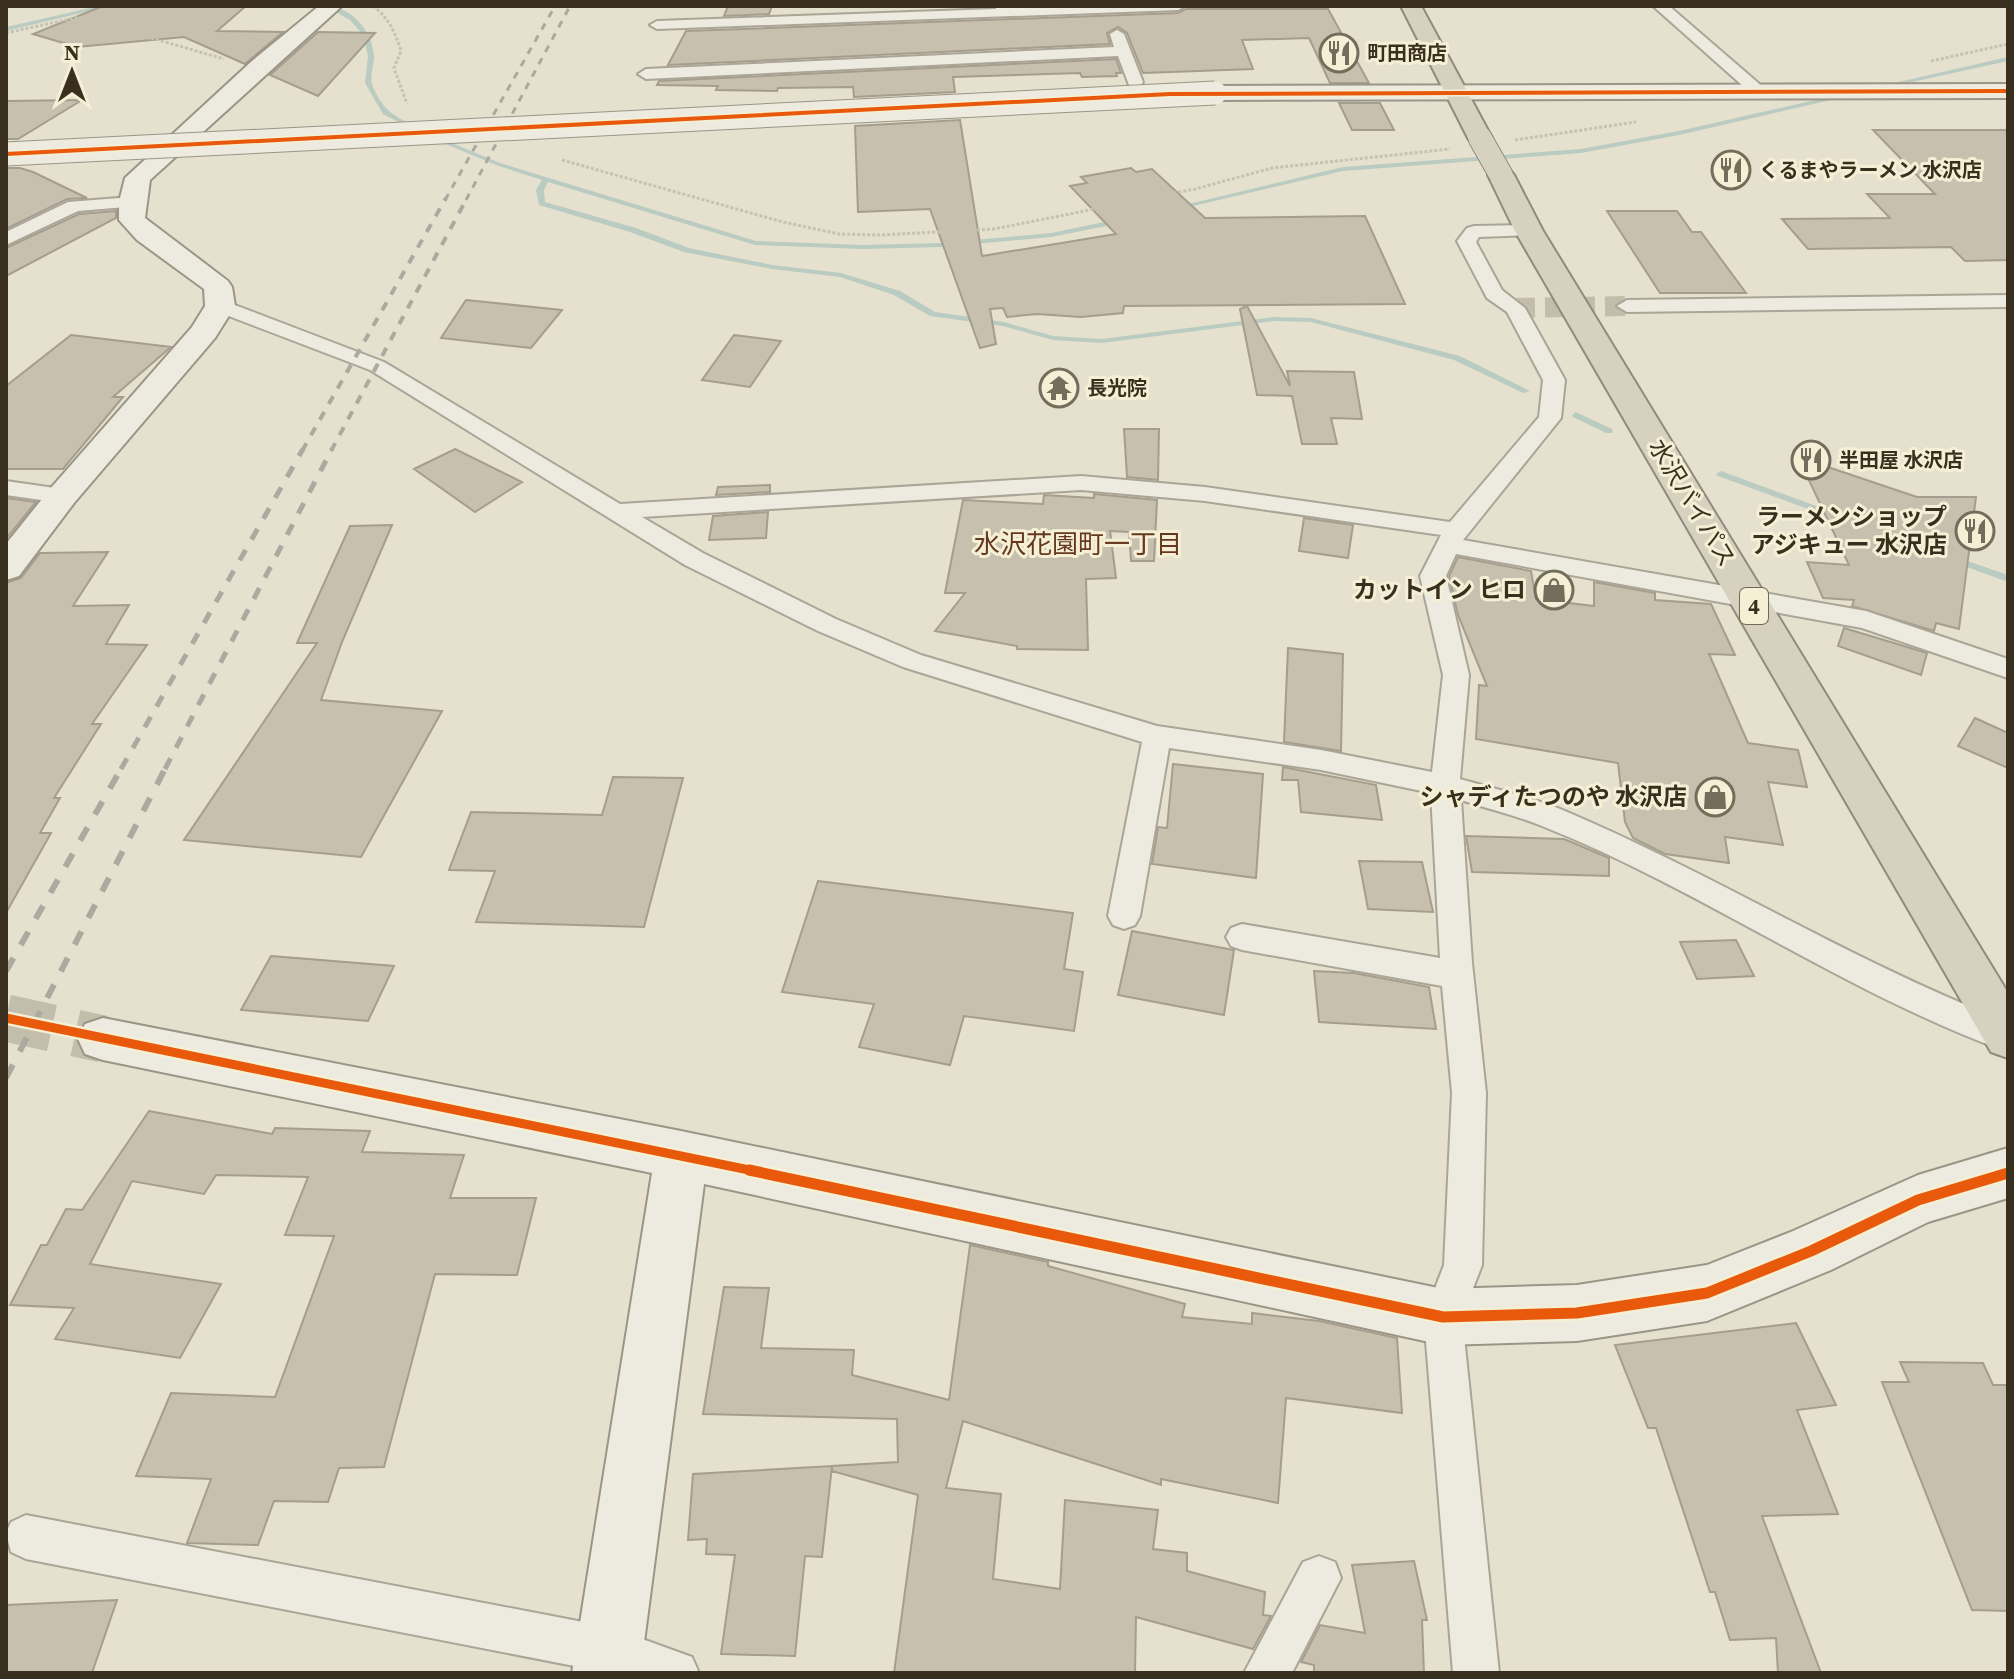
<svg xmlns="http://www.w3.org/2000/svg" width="2014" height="1679" viewBox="0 0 2014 1679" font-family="'Source Serif 4','Noto Sans JP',serif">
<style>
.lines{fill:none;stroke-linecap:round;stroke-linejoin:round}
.stream{fill:#bacbc2;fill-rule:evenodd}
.building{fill:#c8c0af;stroke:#a59d8d;stroke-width:2}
.street-tunnel{stroke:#c3bdab;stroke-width:20;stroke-dasharray:20 10;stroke-linecap:butt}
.secondary-tunnel{stroke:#c3bdab;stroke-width:47;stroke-dasharray:47 24;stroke-linecap:butt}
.street-casing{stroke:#aaa597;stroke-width:4}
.secondary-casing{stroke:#9a9586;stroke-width:4}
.highway-casing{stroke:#8f8b7e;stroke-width:4}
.path{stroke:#c5c2b6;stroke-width:3;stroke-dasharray:3 2;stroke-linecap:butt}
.street{fill:#edeadf;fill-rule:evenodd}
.secondary{fill:#edeadf;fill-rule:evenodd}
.highway{fill:#d7d2bf;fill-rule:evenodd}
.rail-far3{stroke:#acaaa0;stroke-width:3;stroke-dasharray:7 7;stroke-linecap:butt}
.rail-far2{stroke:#acaaa0;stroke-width:4;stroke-dasharray:9 9;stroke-linecap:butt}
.rail-far1{stroke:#acaaa0;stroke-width:5;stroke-dasharray:12 12;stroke-linecap:butt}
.rail{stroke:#acaaa0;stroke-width:6;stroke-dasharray:15 15;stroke-linecap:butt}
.secondary-bridge-casing{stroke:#9a9586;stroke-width:25;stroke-linecap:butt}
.highway-bridge-casing{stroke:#8f8b7e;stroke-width:25;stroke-linecap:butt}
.secondary-bridge{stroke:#edeadf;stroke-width:23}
.highway-bridge{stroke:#d7d2bf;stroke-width:23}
.cycleway-far2-casing{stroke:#f5f0d5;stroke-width:7}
.cycleway-far1-casing{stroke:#f5f0d5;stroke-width:14}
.cycleway-casing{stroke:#f5f0d5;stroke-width:16}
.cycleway-far2{stroke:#e8590c;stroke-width:4}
.cycleway-far1{stroke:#e8590c;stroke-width:9}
.cycleway{stroke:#e8590c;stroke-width:11}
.labels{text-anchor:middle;stroke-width:6;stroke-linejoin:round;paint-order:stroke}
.far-poi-label{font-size:20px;font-weight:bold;fill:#392f1f;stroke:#f5f0d5;text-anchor:start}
.shield{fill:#f5f0d5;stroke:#716956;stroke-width:2}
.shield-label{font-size:22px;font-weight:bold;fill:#392f1f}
.street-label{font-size:24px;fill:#392f1f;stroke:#f5f0d5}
.poi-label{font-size:24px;font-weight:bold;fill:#392f1f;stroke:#f5f0d5;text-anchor:end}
.neighbourhood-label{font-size:26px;fill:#65371f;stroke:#f5f0d5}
</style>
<rect width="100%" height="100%" fill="#e5e1ce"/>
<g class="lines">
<path class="stream" d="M99 6H110L6 31V27Z
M325 6C351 6 372 30 374 56 374 65 369 78 373 87 384 112 395 116 418 128V130H414L383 114 365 83 368 56 363 35 350 20Z
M2008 57V61L1880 89 1877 87Z
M1846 93 1848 94V96L1679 135 1581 153 1343 171 1176 210 1172 208 1343 167 1581 149 1679 131Z
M431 136H435L500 163 756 241 863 245 942 243 1051 233 1119 219H1122V223L1051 237 942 247 863 249 755 245 548 182 544 190 545 202 636 228 689 248 772 265 841 273 900 291 935 312 1004 322 1053 336 1102 339 1273 317 1311 318 1460 356 1530 391 1523 393 1454 360 1311 322 1273 321 1102 343 1053 340 1003 326 930 316 894 295 840 277 772 269 684 252 630 232 539 205 536 190 542 180 496 165 431 138Z
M1576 412 1612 429 1613 431 1612 433H1606L1573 417 1572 415Z
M1721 471 1841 515 1843 517 1838 520 1835 519 1718 476 1716 474Z
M1953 556 2008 575V582L1950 561 1948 559Z"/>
</g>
<path class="building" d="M103 6H246L217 31 283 32 245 64 184 37 77 47 33 34Z
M728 6H772L769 14 724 16Z
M1186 9H1328L1369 83H1330L1309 38 1242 40 1253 69 1143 73 1127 33 1118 27 1107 33 1110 44 668 65 686 31 1178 13Z
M318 32 375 33 318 96 270 75Z
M1116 59 1121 73H1116L1117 76 1082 77 1080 73 953 77 955 92 854 97 853 87 778 88 777 91 716 90 718 86 657 85 659 81Z
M82 100 18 139H6V101Z
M1339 103H1380L1394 130H1352Z
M960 120 982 256 1116 234 1070 186 1087 183 1081 177 1131 168 1136 172 1152 169 1205 218 1365 216 1405 304 1124 306 1123 313 1081 317 1037 314 1007 317 1003 308 990 309 996 344 980 348 930 209 858 212 855 126Z
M1873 130H2008V260L1965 261 1951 247 1808 249 1782 219 1890 218 1867 194H1935Z
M6 168H20L33 172 87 198 67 199 6 229Z
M116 211V218L6 276V248L79 214Z
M1607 211H1677L1692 232H1701L1746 293H1660Z
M466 300 562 310 531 348 441 338Z
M1247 306 1290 386 1287 371 1354 372 1362 419 1331 418 1337 444H1302L1292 396 1257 395 1240 309Z
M71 335 171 347 113 397H123L63 469H6V386Z
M734 335 781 341 750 387 702 380Z
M1124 429H1159L1158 480 1127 477Z
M455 449 522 482 475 512 414 469Z
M1798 457 1917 497H1976L1959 629 1936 623 1934 631 1852 606 1854 600 1823 598 1807 562 1849 565Z
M770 485V492L716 495 718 487Z
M1094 494 1157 500 1154 561H1131L1129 532 1110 531 1116 578 1086 579 1088 650 1017 649V646L935 631 965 593H945L963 500 1043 504 1044 495 1094 498Z
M6 498 36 502 6 539Z
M768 512 766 538 709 540 713 516Z
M1304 518 1353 525 1348 558 1299 551Z
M392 525 342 642 321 700 442 711 361 857 184 840 317 643H297L350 526Z
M108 552 73 606 129 605 106 644 147 645 92 724H101L54 798H60L40 833H51L6 913V583L21 578 40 553Z
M1458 557 1531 571 1536 599 1594 606V582L1655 593V600L1711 604 1735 655 1709 654 1748 743 1798 750 1807 787 1768 782 1783 845 1725 837 1729 863 1665 854 1633 838 1625 822 1618 763 1476 739 1479 685 1487 686 1458 615 1449 576Z
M1844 628 1927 653 1921 675 1838 646Z
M1288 648 1343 654 1341 751 1284 742Z
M1975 718 2008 733V768L1958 746Z
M1173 764 1263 774 1256 878 1152 864 1158 827 1167 828Z
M1283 767 1376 785 1382 820 1301 812 1298 780H1282Z
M613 777 683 778 644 927 476 922 495 871 449 870 471 812 602 815Z
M1466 836 1564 839 1609 858V876L1472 872Z
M1359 861 1422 862 1433 912 1368 909Z
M818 881 1073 913 1064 969 1083 972 1074 1031 964 1016 950 1065 859 1047 874 1004 782 992Z
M1132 931 1234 950 1224 1015 1118 995Z
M1736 940 1754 976 1697 979 1680 942Z
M271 956 394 966 368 1021 241 1010Z
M1314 971 1354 973 1429 987 1436 1029 1319 1022Z
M149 1111 272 1134 275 1128 370 1131 362 1152 464 1155 450 1198H536L517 1275 435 1274 384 1467 339 1468 328 1502 274 1501 258 1545 187 1543 211 1479 136 1476 171 1393 275 1397 334 1236 285 1235 308 1177 216 1175 204 1194 132 1181 90 1264 221 1284 180 1358 55 1339 74 1308 10 1305 41 1245H47L66 1209 82 1210Z
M970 1245 1048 1262V1266L1185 1304 1182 1317 1252 1324V1313L1319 1321 1397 1338 1402 1413 1286 1398 1278 1503 1161 1479V1485L963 1421 946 1488 1001 1494 993 1579 1060 1589 1065 1500 1158 1510 1153 1549 1187 1553V1571L1265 1592 1263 1615 1271 1616 1253 1649 1136 1617 1135 1673H894L918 1495 832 1471V1466L898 1462 897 1419 703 1414 724 1287 769 1288 761 1348 854 1350 852 1375 949 1400Z
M1796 1323 1836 1405 1797 1410 1838 1514 1762 1516 1821 1673H1778L1776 1638 1730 1640 1715 1592H1710L1656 1428H1648L1615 1345Z
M1900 1362 1983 1363 1993 1385H2008V1611L1972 1610 1882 1382H1909Z
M832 1466 822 1557 805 1556 795 1656 721 1654 735 1555 706 1554 707 1539 688 1540 693 1474Z
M1414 1561 1427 1620H1422L1424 1673H1314V1665L1301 1662 1320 1625 1365 1633 1352 1565Z
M117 1600 92 1673H6V1605Z"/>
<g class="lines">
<path class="street-tunnel" d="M1515 308 1627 306"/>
<path class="secondary-tunnel" d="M6 1018 103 1039"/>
<g class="street-casing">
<path id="street" d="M995 6 1010 8 1185 6 1178 10 657 29 650 25 657 21 996 9Z
M1653 6H1669L1764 88V94H1752Z
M1117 30 1124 34 1143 82 1141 85H1129L1118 56 646 79 638 74 646 69 1114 47 1110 34Z
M132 197 141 202 138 206 78 211 6 245V232L68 202Z
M1529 225 1536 227 1538 231 1536 235 1479 237 1476 242 1502 290 1525 308 1565 380 1561 418 1463 540 1866 611 2008 659V678L1862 628 1456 554 1446 576 1469 675 1460 779C1494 789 1532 797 1565 811 1716 875 1855 963 2008 1022V1052C1845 993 1703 890 1542 826 1516 815 1487 809 1461 800L1472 963 1486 1093 1482 1265 1462 1317 1499 1673H1453L1424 1317 1444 1265 1452 1093 1442 986 1242 950 1231 946 1226 937 1231 928 1242 924 1440 958 1431 793 1321 770 1169 748 1140 916 1135 925 1124 929 1113 925 1108 916 1142 742 903 667 818 631 685 565 370 370 213 310 210 306 213 302H227L384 362 620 504 1081 476 1205 487 1450 522 1539 417 1543 380 1507 312 1487 298 1457 241 1467 228 1474 226ZM1081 490 1205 501 1441 535 1420 576 1443 675 1432 772 1321 750 1157 726 921 655 836 619 703 553 642 517Z
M2008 295V307L1627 312 1617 306 1627 300Z
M6 481 62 489 70 491 74 496 70 501 62 503 6 495Z
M26 1515 609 1627 692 1657 699 1673H610L26 1559 11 1552 6 1533 11 1522Z
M1319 1556 1335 1562 1341 1578 1292 1673H1244L1303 1562Z"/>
</g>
<g class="secondary-casing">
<path id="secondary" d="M319 6H342L150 180 145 218 228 281 232 287 235 306 215 338 74 503 19 576 6 580V544L50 489 192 327 205 306 204 289 137 240 119 220V202L125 178 252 61Z
M2008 84V98L1215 100 1207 98 1203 93 1207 88 1215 86Z
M103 1018 681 1131 1443 1289 1577 1285 1707 1265 1793 1231 1918 1175 2008 1148V1198L1928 1222 1831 1270 1707 1321 1577 1341 1443 1345 704 1184 640 1673H572L652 1173 103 1060 85 1054 78 1039 85 1024Z"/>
</g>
<g class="highway-casing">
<path id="highway" d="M1401 6H1421L1492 138 1489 143H1471L1468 138Z
M1501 167 1510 170 1514 175 1543 231 2008 993V1058L1991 1052 1515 231 1488 175 1492 170Z"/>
</g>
<path class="path" d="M373 6C389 18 395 32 401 51L394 68 407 104
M6 33 79 17 224 59
M1931 61 2008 44
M1515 140 1636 122
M562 160 783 222 839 234 880 235 994 229 1195 189 1272 168 1450 149"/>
<use href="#street" class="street"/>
<use href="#secondary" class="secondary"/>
<use href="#highway" class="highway"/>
<path class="rail-far3" d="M445 200 555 6
M466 200 570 6"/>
<path class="rail-far2" d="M302 451 446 198
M331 451 467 198"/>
<path class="rail-far1" d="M121 769 303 449
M165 769 332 449"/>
<path class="rail" d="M6 971 122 767
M6 1078 166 767"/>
<g class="secondary-bridge-casing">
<path id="secondary-bridge" d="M6 154 1215 93"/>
</g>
<g class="highway-bridge-casing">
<path id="highway-bridge" d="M1480 138 1501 175"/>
</g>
<use href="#secondary-bridge" class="secondary-bridge"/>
<use href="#highway-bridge" class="highway-bridge"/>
<g class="cycleway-far2-casing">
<path id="cycleway-far2" d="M6 154 1170 94 2008 91"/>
</g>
<g class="cycleway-far1-casing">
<path id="cycleway-far1" d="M6 1018 759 1172"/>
</g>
<g class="cycleway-casing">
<path id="cycleway" d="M749 1170 1443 1317 1577 1313 1707 1293 1811 1251 1918 1200 2008 1173"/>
</g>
<use href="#cycleway-far2" class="cycleway-far2"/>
<use href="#cycleway-far1" class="cycleway-far1"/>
<use href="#cycleway" class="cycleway"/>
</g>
<defs>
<g id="restaurant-ring" transform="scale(2)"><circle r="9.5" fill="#f5f0d5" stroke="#756d5c" stroke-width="1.5"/><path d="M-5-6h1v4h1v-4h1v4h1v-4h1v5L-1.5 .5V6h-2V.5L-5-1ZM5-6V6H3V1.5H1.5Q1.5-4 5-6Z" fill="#756d5c"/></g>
<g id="temple-ring" transform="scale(2)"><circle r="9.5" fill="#f5f0d5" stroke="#756d5c" stroke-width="1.5"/><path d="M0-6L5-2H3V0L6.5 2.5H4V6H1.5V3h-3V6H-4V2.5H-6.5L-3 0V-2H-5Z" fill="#756d5c"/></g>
<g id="shop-ring" transform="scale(2)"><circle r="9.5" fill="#f5f0d5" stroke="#756d5c" stroke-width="1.5"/><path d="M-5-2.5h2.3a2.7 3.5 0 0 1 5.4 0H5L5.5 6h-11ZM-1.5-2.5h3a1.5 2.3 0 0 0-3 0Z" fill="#756d5c"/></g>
</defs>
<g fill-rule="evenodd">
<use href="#restaurant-ring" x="1339" y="53"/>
<use href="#restaurant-ring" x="1731" y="170"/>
<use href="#temple-ring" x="1059" y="388"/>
<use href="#restaurant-ring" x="1811" y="460"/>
<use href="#restaurant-ring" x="1975" y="531"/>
<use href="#shop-ring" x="1554" y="590"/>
<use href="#shop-ring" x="1715" y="797"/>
</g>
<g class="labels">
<g class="far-poi-label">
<text x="1367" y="60">町田商店</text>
<text x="1759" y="177">くるまやラーメン 水沢店</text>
<text x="1087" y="395">長光院</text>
<text x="1839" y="467">半田屋 水沢店</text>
</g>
<rect class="shield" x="1740" y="588" width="28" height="36" rx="6"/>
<g class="shield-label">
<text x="1754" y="614">4</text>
</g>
<g class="street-label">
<text transform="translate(1692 503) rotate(59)" y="8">水沢バイパス</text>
</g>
<g class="poi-label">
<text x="1947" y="525">ラーメンショップ<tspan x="1947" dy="28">アジキュー 水沢店</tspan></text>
<text x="1526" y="598">カットイン ヒロ</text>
<text x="1687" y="805">シャディたつのや 水沢店</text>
</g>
<g class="neighbourhood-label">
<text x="1078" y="553">水沢花園町一丁目</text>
</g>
</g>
<rect width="2014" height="1679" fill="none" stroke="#392f1f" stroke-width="16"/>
<g transform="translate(72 72)" stroke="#f5f0d5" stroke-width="6" paint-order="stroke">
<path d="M0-6L14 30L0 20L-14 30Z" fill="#392f1f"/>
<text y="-12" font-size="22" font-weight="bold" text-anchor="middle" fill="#392f1f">N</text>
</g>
</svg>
